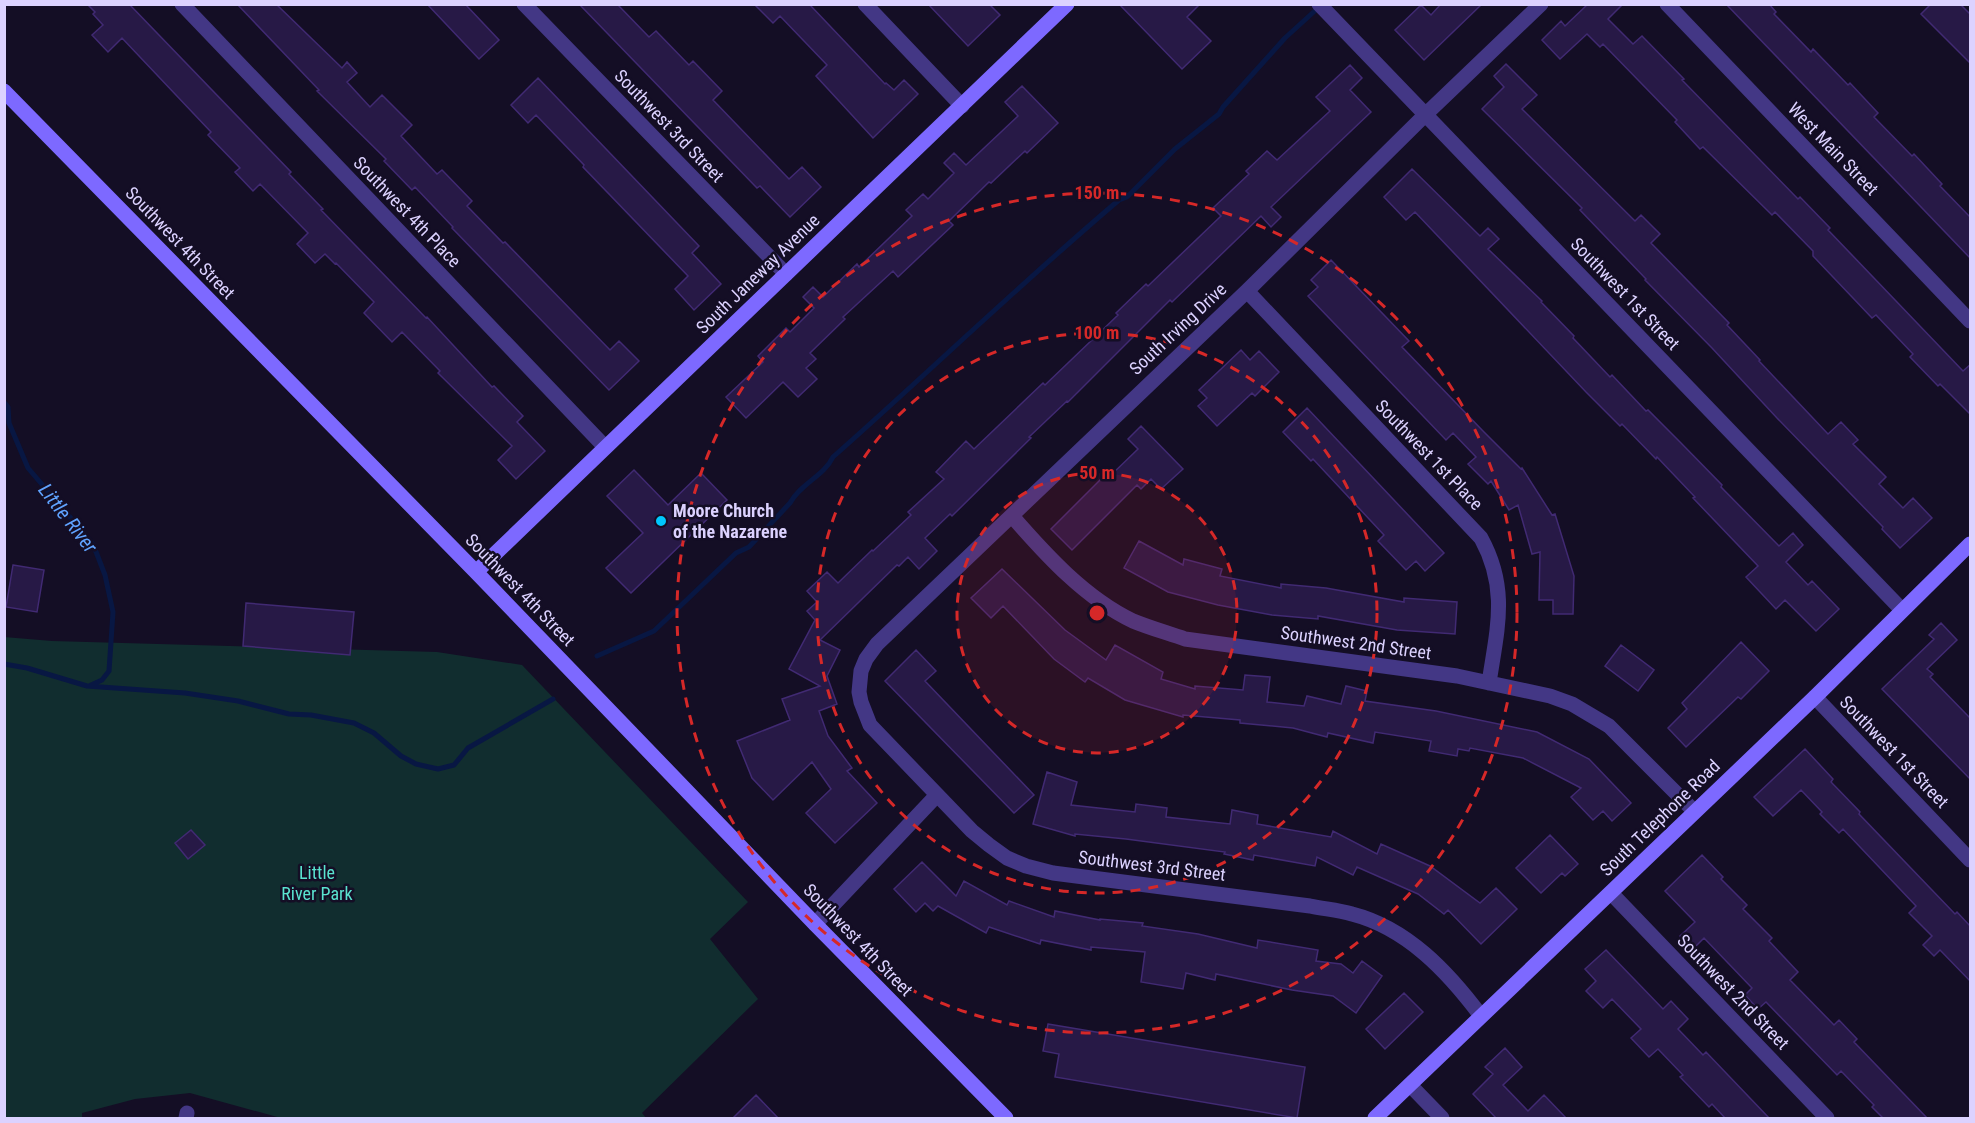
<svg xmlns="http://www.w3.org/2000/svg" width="1975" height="1123" viewBox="0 0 1975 1123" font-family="'Roboto Condensed',sans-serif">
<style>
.green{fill:#112d2f}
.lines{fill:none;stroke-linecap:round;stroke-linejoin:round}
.stream{stroke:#081743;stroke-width:5}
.building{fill:#271946;stroke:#412a73;stroke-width:1.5}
.street{stroke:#433785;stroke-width:15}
.secondary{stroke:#7d69ff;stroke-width:15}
.ring{fill:none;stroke:#d62828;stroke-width:3;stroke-dasharray:10 8}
.poi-dot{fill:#00c7fd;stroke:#140e25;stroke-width:2}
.labels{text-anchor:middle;stroke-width:5;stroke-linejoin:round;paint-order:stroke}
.street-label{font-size:18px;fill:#dcd2ff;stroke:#140e25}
.poi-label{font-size:18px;font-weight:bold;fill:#dcd2ff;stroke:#140e25;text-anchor:start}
.park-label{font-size:18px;fill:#5ae3d0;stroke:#140e25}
.water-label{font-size:20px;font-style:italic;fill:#60a3ff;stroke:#140e25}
.centre{fill:#d62828;stroke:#140e25;stroke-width:3}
.ring-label{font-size:18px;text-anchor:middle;font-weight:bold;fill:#d62828;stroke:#140e25;stroke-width:5;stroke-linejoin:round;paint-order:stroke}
</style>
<rect width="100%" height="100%" fill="#140e25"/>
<path class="green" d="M4 637 52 641 437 652 522 665 748 902 710 939 758 999 642 1113 646 1118H281L190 1093 135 1099 82 1113V1118H5Z"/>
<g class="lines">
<path class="stream" d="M4 402 8 407 9 423 28 468 93 544 105 575 113 612 109 671 102 680 89 686
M597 656 654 631 736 553 749 547 790 503C800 484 824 476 833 457 929 372 1021 283 1119 200L1127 197 1175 149 1219 114 1223 107 1285 38 1318 8
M4 664 27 668 87 686 185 693 238 701 289 714 311 715 354 723 374 733 401 756 416 764 438 769 454 765 468 748 553 699"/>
</g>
<path class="building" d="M87 4H129L291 172 289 174 323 209 321 210 426 318 427 317 492 387 494 386 523 416 517 422 545 451 516 479 498 460 512 446 438 373 440 371 402 332 392 342 364 313 374 302 336 263 335 264 325 254 315 263 297 244 308 233 260 184 253 191 235 172 240 168 208 135 211 132 122 38 108 52 92 35 103 25 93 14 95 12Z
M237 4H276L342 68 347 62 357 73 347 82 370 107 382 95 412 125 401 136 437 174 442 170 472 201 467 206 503 243 505 242 610 350 619 341 639 361 609 390 452 228 453 227 415 187 412 190 384 161 386 159 317 91 319 90Z
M427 4H465L499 40 479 59Z
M579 4H617L649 37 656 31 689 65 693 61 722 91 713 100 789 179 802 167 821 187 790 217 760 186 757 188Z
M928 4H989L1000 15 968 46Z
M1119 4H1200L1187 17 1211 41 1182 69Z
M1441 4H1482L1424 60 1395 30 1421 5 1431 15Z
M1588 4H1623L1608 19 1633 44 1642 36 1684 79 1682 80 1798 199 1800 197 1830 228 1828 230 1963 371 1971 364V415L1940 384 1938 386 1910 357 1913 354 1876 315 1872 318 1813 256V251L1775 212 1772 215 1703 147 1700 149 1675 122 1677 120 1603 44 1600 47 1587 34 1560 59 1542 40 1561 21 1565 26Z
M1726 4H1769L1776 12 1774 14 1811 52 1813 49 1848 85 1850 83 1878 113 1874 117 1912 156 1914 154 1942 184 1940 186 1971 218V259Z
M1931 4H1960L1971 15V64L1921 14Z
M755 5H810L885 84 886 83 894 90 904 80 918 94 873 138 816 76 827 65 780 16 773 23Z
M1506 64 1537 95 1522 109 1635 221 1641 215 1660 234 1651 243 1729 323 1727 325 1760 360 1759 361 1828 434 1841 422 1858 440 1853 444 1886 477 1879 484 1903 508 1913 498 1932 518 1900 548 1882 529 1883 527 1777 418 1712 348 1645 280 1646 279 1580 210 1582 208 1482 109 1504 87 1494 76Z
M1350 65 1362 78 1350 90 1371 112 1271 207 1281 217 1271 227 1261 216 1172 302 1170 300 1068 402 1067 401 1029 437 1031 438 952 516 950 514 925 538 937 551 919 569 908 557 899 566 897 565 820 640 840 650 827 676 837 704 819 711 828 736 852 768 847 771 877 803 835 843 806 813 831 789 812 762 773 800 752 778 737 741 790 720 782 699 820 686 789 669 815 620 807 611 817 602 807 591 827 572 838 583 872 550 873 551 911 515 908 512 944 479 936 472 966 441 974 449 1043 383 1045 385 1118 315 1116 313 1146 284 1148 286 1221 216 1213 208 1249 174 1246 171 1267 151 1277 160 1330 111 1316 97Z
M538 78 699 246 692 253 721 284 694 310 675 289 688 276 583 167 584 165 536 115 528 123 511 105Z
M1022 86 1058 123 1027 153 1025 151 991 183 989 182 949 221 953 225 898 277 893 271 843 317 845 319 810 353 816 359 806 368 817 379 798 397 783 382 746 418 726 397 763 362 758 356 786 328 790 332 814 308 803 297 813 287 823 297 857 264 859 267 912 216 906 210 923 194 928 199 954 173 944 163 954 153 966 165 1018 116 1005 102Z
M1412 169 1480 236 1488 228 1499 239 1488 249 1542 301 1541 302 1574 336 1573 338 1610 377 1612 375 1646 411 1648 410 1681 443 1722 485 1721 487 1779 546 1793 533 1803 545 1786 562 1808 585 1812 581 1839 609 1816 631 1785 600 1776 609 1746 577 1758 566 1693 498 1695 497 1657 457 1656 459 1622 424 1620 426 1586 392 1415 212 1406 220 1384 197Z
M1331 260 1409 341 1402 347 1483 431 1521 469 1522 468 1552 515 1555 514 1574 576 1573 614H1553V600H1539L1540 552 1532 554 1518 505 1509 510 1491 481 1488 484 1468 464 1476 457 1453 433 1446 440 1308 296 1318 287 1311 280Z
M1241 350 1250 360 1259 351 1279 372 1255 396 1252 393 1217 426 1198 406 1207 398 1199 390Z
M1307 408 1444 553 1425 571 1416 561 1406 570 1378 541 1384 535 1313 459 1311 461 1283 432Z
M1141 426 1183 469 1161 489 1151 479 1141 489 1137 485 1072 550 1051 529 1105 475 1108 478 1138 449 1128 439Z
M634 470 668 505 701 473 727 500 631 593 606 568 643 533 607 496Z
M1139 541 1183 565 1184 559 1222 569 1220 576 1281 588V584L1326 588 1404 602V598L1457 602 1455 634 1397 630 1318 616V619L1272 615 1218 605 1168 592 1124 568Z
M13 565 44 570 37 612 6 607Z
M1002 569 1065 630 1106 660 1115 645 1163 672 1161 679 1195 689V686L1243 690 1245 675 1270 677 1267 702 1304 706 1307 696 1341 704 1346 686 1367 691 1365 701 1436 711 1537 732 1589 759 1631 803 1612 821 1603 811 1593 820 1571 797 1581 788 1523 758 1470 748 1469 751 1458 749 1457 756 1429 751 1431 741 1375 732 1373 743 1328 733 1327 737 1293 728 1240 723V720L1183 715V717L1125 700 1088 678 1085 682 1054 659 1003 606 991 618 971 598Z
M246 603 354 612 350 655 243 646Z
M1941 623 1957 640 1927 669 1933 674 1930 677 1971 719V780L1882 689 1934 639 1929 635Z
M1741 642 1769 671 1741 699 1738 697 1686 747 1668 728 1687 709 1682 703Z
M1621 645 1654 670 1638 691 1605 666Z
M916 650 936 671 925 681 1034 795 1014 813 885 681Z
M1805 749 1833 779 1831 782 1860 812 1859 814 1955 914 1957 912 1971 927V982L1940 950 1934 956 1923 945 1932 936 1909 913 1916 906 1843 829 1839 833 1820 814 1822 812 1801 790 1773 816 1754 797Z
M1047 772 1077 782 1071 805 1135 812 1136 804 1167 808 1166 817 1230 824 1232 810 1258 815 1257 824 1331 837 1333 831 1377 854 1381 844 1430 866 1480 903 1496 888 1517 909 1481 944 1448 910 1444 914 1418 894 1357 867 1353 875 1317 857 1315 866 1254 855 1253 860 1224 854 1225 852 1126 839 1075 834V836L1033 824Z
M191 830 205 845 188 859 175 843Z
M1550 835 1578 864 1565 876 1562 873 1541 893 1516 868Z
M1702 855 1723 877 1721 879 1747 905 1743 909 1772 938 1769 941 1798 972 1790 980 1834 1025 1839 1020 1857 1039 1854 1042 1928 1119H1884L1872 1107 1874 1105 1841 1071 1837 1075 1766 1002 1758 1009 1745 995 1752 988 1704 938 1693 949 1680 936 1695 922 1665 891Z
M922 862 956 896 964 881 1007 905 1009 901 1054 917 1055 911 1100 920V919L1143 923 1142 926 1198 934 1257 948 1258 940 1318 950 1316 961 1341 964 1353 973 1362 961 1382 976 1356 1013 1333 996 1292 990 1216 974 1215 980 1186 973 1183 989 1141 982 1145 952 1091 947V950L1041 940 1040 944 989 927 986 933 938 906 933 911 925 903 916 912 894 889Z
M1606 950 1663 1009 1671 1001 1688 1019 1678 1029 1703 1055 1706 1052 1770 1119H1726L1712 1104 1709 1107 1680 1077 1683 1075 1658 1049 1649 1057 1631 1038 1641 1029 1612 999 1603 1008 1586 991 1596 981 1585 969Z
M1404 993 1423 1012 1385 1049 1366 1029Z
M1048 1024 1305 1067 1297 1118 1055 1077 1059 1054 1043 1051Z
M1505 1048 1522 1067 1503 1085 1528 1111 1544 1095 1567 1119H1497L1473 1094 1493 1074 1485 1067Z
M756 1095 779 1119H732Z"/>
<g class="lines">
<path class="street" d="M182 4 605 447
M524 4 786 274
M865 4 962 106
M1319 4 1902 610
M1667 4 1970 321
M1247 291 1481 538C1509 589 1497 629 1489 683
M1012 516C1046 555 1085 598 1133 621 1150 628 1168 633 1185 639L1457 676 1550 696 1572 704 1609 726 1694 811
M1815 697 1970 860
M1611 893 1827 1118
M815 924 937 795
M1481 1016C1448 972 1407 928 1352 914 1338 910 1324 909 1310 906L1053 873 1026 866 1007 858 989 845 972 831 870 725 861 702 859 692 861 671 866 659 877 644 1247 291 1425 115 1541 4
M1410 1085 1442 1118
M186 1118 187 1113"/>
<path class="secondary" d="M4 91 476 572 815 924 1006 1118
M476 572 1067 4
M1375 1118 1815 697 1970 544"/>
</g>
<circle cx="1097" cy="613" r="140" fill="#d62828" fill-opacity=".12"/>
<g class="ring">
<circle cx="1097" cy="613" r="140"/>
<circle cx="1097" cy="613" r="280"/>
<circle cx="1097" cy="613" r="420"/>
</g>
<circle class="poi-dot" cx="661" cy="521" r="6"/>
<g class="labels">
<g class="street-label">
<text transform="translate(669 126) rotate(46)" y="6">Southwest 3rd Street</text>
<text transform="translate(1833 149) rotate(46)" y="6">West Main Street</text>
<text transform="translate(407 212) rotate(46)" y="6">Southwest 4th Place</text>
<text transform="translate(180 243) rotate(46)" y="6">Southwest 4th Street</text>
<text transform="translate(758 274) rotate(-44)" y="6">South Janeway Avenue</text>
<text transform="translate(1625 294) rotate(46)" y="6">Southwest 1st Street</text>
<text transform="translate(1178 329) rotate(-43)" y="6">South Irving Drive</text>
<text transform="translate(1429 455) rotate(46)" y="6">Southwest 1st Place</text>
<text transform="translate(520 590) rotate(46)" y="6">Southwest 4th Street</text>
<text transform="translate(1356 643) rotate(8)" y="6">Southwest 2nd Street</text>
<text transform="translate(1894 752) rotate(46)" y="6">Southwest 1st Street</text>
<text transform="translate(1660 818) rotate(-44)" y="6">South Telephone Road</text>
<text transform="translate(1152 866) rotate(7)" y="6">Southwest 3rd Street</text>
<text transform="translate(858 940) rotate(46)" y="6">Southwest 4th Street</text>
<text transform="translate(1733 992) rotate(46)" y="6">Southwest 2nd Street</text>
</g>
<g class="poi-label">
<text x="673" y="517">Moore Church<tspan x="673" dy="21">of the Nazarene</tspan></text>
</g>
<g class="park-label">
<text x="317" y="879">Little<tspan x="317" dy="21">River Park</tspan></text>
</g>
<g class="water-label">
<text transform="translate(68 518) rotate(52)" y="7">Little River</text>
</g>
</g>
<circle cx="1097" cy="613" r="9" class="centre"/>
<g class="ring-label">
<text x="1097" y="199">150 m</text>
<text x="1097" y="339">100 m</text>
<text x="1097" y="479">50 m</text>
</g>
<rect width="1975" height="1123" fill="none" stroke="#dcd2ff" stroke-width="12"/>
</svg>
